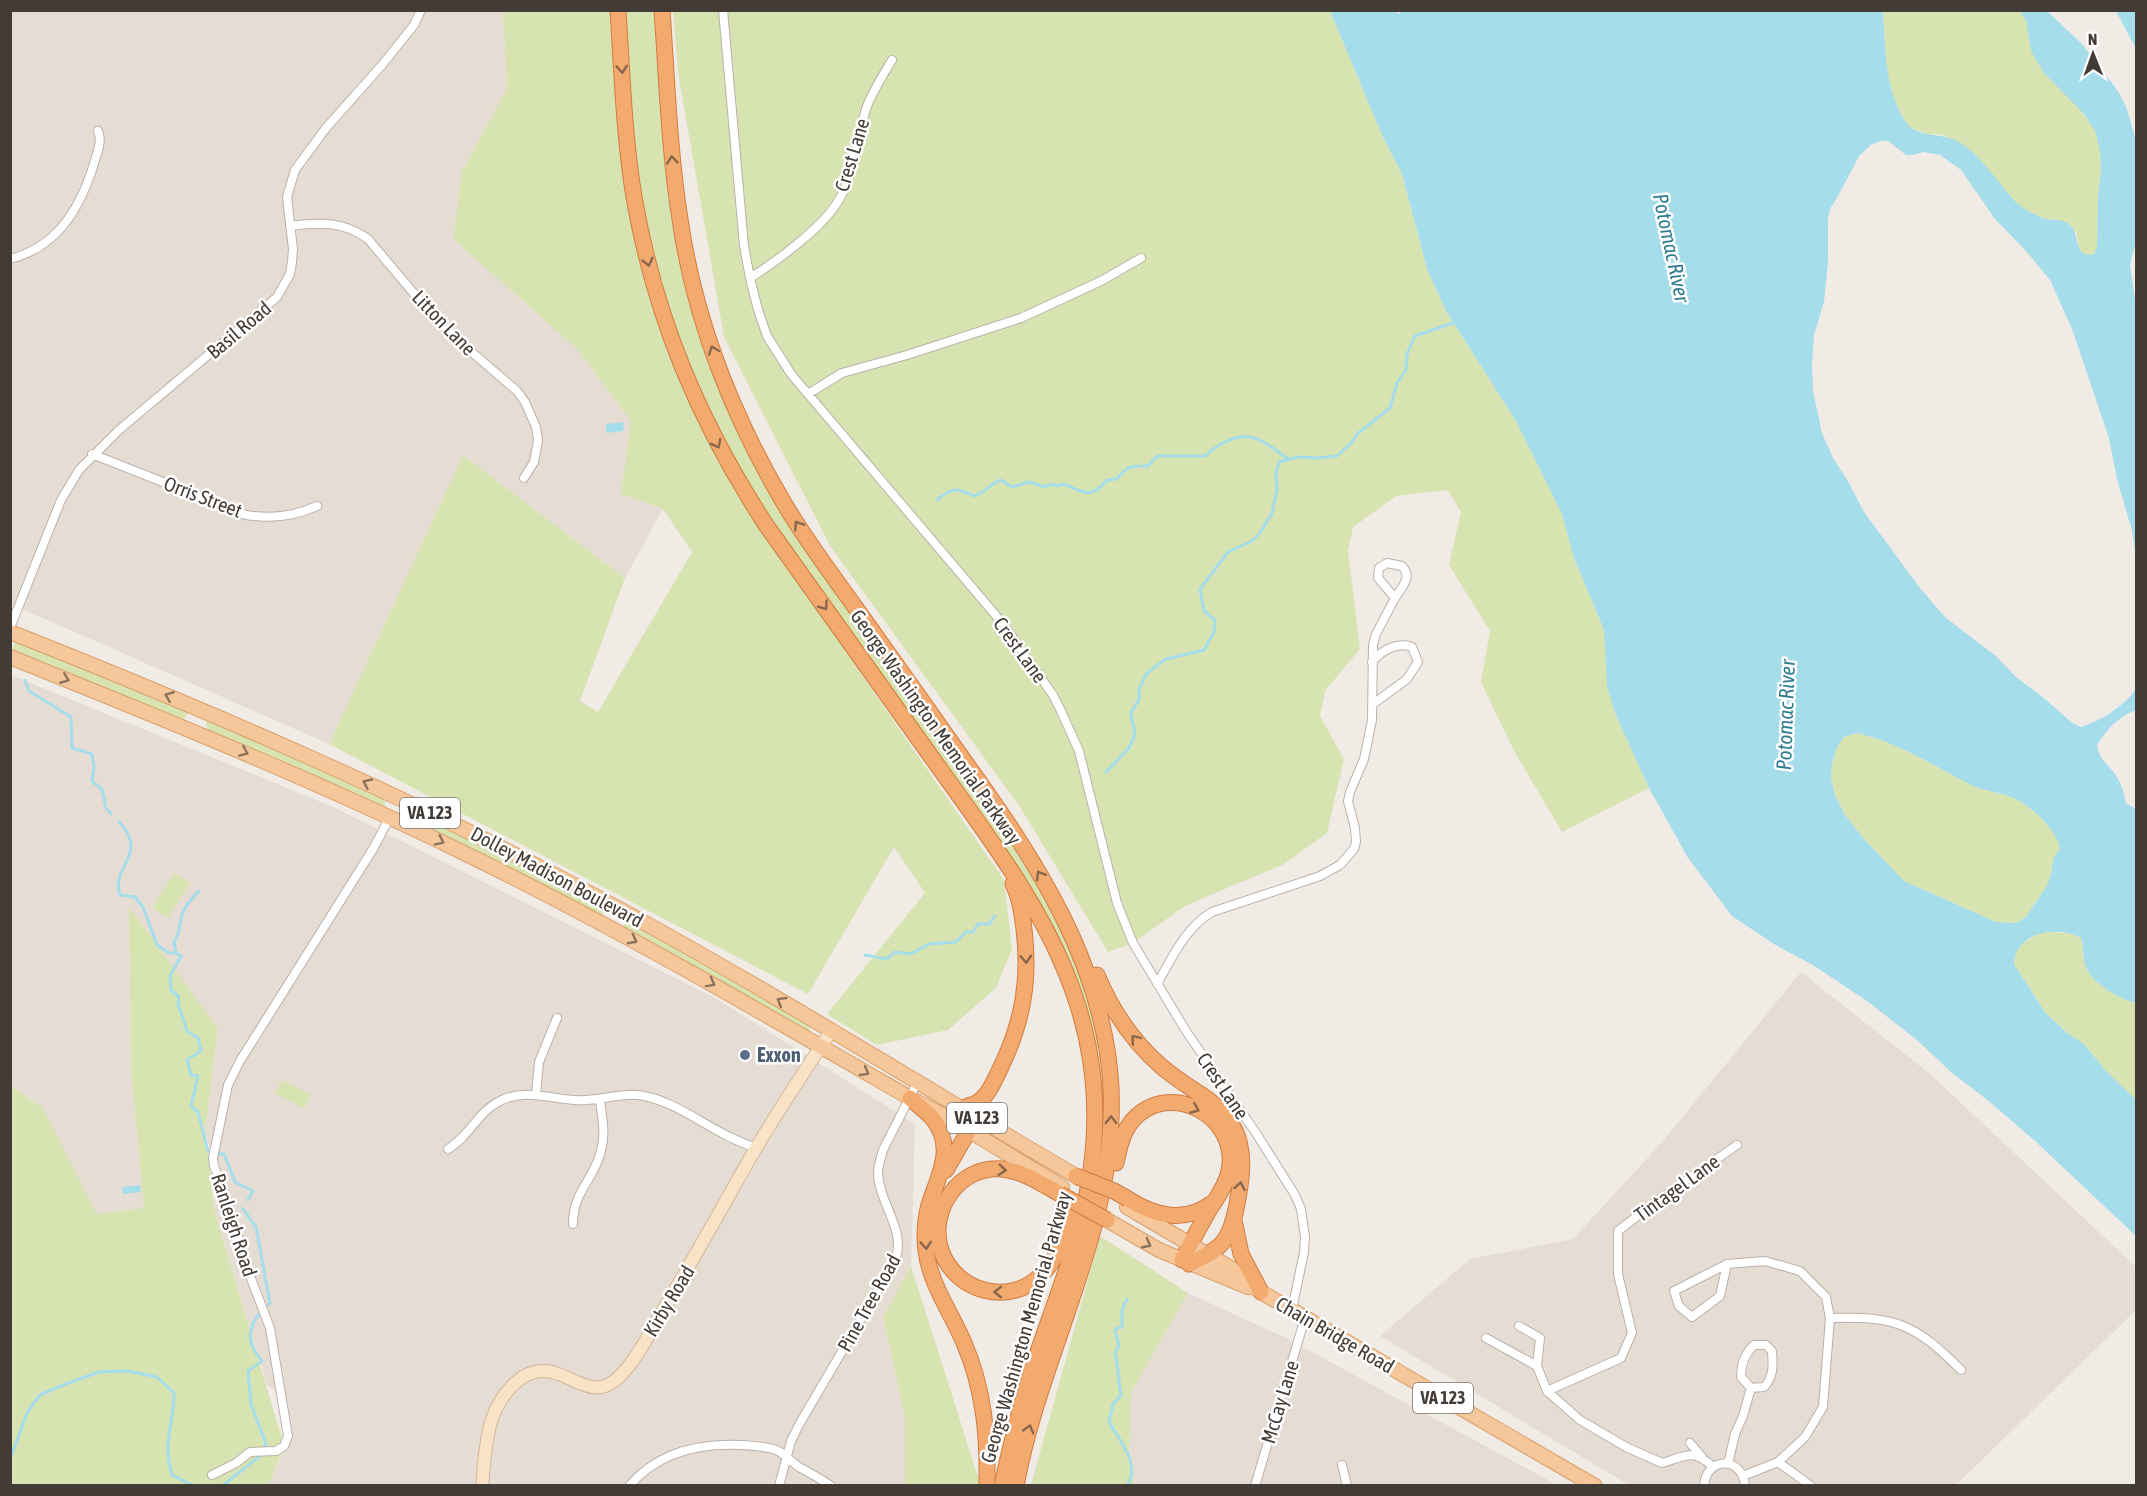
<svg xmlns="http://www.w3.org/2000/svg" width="2147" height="1496" viewBox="0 0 2147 1496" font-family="'Asap Condensed',sans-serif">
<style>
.residential{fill:#e5dcd4}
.green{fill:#d7e3b1}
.water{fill:#a6ddea;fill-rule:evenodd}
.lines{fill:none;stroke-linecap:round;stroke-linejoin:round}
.stream{stroke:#a6ddea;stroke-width:3}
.street-casing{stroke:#bcb1a9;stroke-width:10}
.secondary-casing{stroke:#d1b79b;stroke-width:14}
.primary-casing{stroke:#daa06b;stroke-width:16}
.highway-casing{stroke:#d17c40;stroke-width:17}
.street{stroke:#fff;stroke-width:8}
.secondary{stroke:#fae2c7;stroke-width:12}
.primary{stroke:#f6c79a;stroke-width:14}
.highway{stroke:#f3aa6f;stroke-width:15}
.highway-bridge-casing{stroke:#d17c40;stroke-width:17;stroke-linecap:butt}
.highway-bridge{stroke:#f3aa6f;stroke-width:15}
.oneway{stroke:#89674d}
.oneway2{stroke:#8b735e}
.service-dot{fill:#5c6f8a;stroke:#fff;stroke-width:2}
.labels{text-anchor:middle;stroke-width:5;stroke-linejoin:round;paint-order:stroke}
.shield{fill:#fff;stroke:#7b7672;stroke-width:1.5}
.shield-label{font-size:18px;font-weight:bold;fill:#433b36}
.street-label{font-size:20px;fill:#433b36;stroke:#fff}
.service-label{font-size:20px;font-weight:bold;fill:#4e5e75;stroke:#fff;text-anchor:start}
.water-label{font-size:21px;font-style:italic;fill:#317d90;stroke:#fff}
</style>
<rect width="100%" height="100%" fill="#f1ebe6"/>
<path class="residential" d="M11 11H503L507 89 462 171 453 239 576 348 631 421 621 494 663 509 625 578 463 455 329 744 11 604Z
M11 675 331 806 715 998 915 1124 911 1266 883 1318 905 1417V1485H269L287 1442 281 1394 267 1385 215 1212 213 1158 205 1132 218 1028 129 909 131 1069 144 1208 97 1214 43 1108 11 1085Z
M1801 972 1930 1074 2136 1267V1310L1956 1485H1629L1380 1336 1470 1259 1573 1239 1663 1141Z
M1188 1293 1288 1339 1557 1485H1134L1129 1458 1131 1392Z"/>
<path class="green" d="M2020 10 2026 21 2031 51 2084 114 2095 131 2100 151 2101 172 2098 196 2097 246 2094 255C2079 258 2078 245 2077 233L2058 220 2046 219 2022 209 1974 154 1944 135 1928 134 1911 128 1904 120 1891 92 1887 74 1883 11Z
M503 11H612L620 133 636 246 671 356 718 461 857 668 1004 880 1012 949 996 988 948 1030 877 1045 827 1014 925 893 894 847 808 994 329 744 463 455 625 578 580 701 598 712 692 552 663 509 621 494 631 421 576 348 453 239 462 171 507 89Z
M622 11H656L667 162 742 436 1018 848 1060 922 1089 993 1101 1048 1095 1049 1071 972 744 485 683 360 641 210 630 113Z
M673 11H1330L1382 135 1402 174 1427 269 1446 311 1516 421 1562 514 1574 558 1604 630 1615 713 1649 788 1562 832 1514 751 1481 682 1490 631 1449 565 1461 512 1448 490 1396 496 1353 527 1348 551 1360 649 1325 691 1320 716 1344 759 1327 833 1284 864 1185 906 1133 943 1108 952 1020 807 830 546 724 337 678 72Z
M16 643H21L183 708 188 712 186 717 180 721 13 652V645Z
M211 720 384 798 385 806 382 807 209 733 206 724 207 721Z
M1857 733C1900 743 1931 765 1971 785 1983 791 1998 792 2011 797 2028 803 2058 830 2060 849L2053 859 2052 870 2048 884 2026 917 2016 923 1996 922 1904 881 1864 839 1845 815 1835 795 1831 778 1832 764 1837 747 1844 737Z
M407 809H411L605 908 603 917H599L405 819Z
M174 873 190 883 168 918 152 907Z
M129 907 218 1028 205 1132 215 1212 284 1446 269 1485H11L10 1085 43 1108 97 1214 144 1208 131 1069Z
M625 923H631L800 1019 809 1025 810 1032 808 1033 623 928Z
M2052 932 2074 934 2081 938C2084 948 2082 961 2088 971 2096 985 2121 1000 2136 1003V1100L2105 1070 2085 1045 2066 1032 2045 1012 2014 964V954L2024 942 2040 933Z
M282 1080 311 1095 304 1108 275 1093Z
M1100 1236 1188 1293 1131 1392 1129 1458 1134 1485H1031Z
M911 1266 977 1474 1015 1485H905V1417L883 1317Z"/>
<path class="water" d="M1402 10 1883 11C1886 50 1884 86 1905 121 1916 139 1943 132 1959 142 1971 149 1981 160 1989 170 2009 192 2012 206 2043 218 2051 221 2061 218 2069 224 2081 233 2073 260 2094 254L2097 246 2098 196 2101 172 2100 151 2095 131 2084 114 2044 73 2031 51 2026 21 2020 11H2047L2082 44 2118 91 2127 109 2136 141V241L2130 265 2136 307V557L2132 531 2117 479 2109 438 2072 329 2050 280 2026 251 1995 219 1961 170 1940 155 1923 152 1914 155H1906L1888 141H1881L1872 144 1859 156 1837 198 1831 207 1828 218V262L1824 302 1814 335 1812 363 1813 391 1822 433 1833 458 1849 483 1864 512 1920 588 1945 617 1997 657 2017 678 2044 698 2071 722 2081 727C2102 720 2123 707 2136 689V710C2118 717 2108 728 2097 745 2099 760 2107 763 2115 774 2121 783 2124 793 2126 803L2136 809V1003C2121 1000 2096 985 2088 971 2082 961 2084 948 2081 938 2057 925 2015 932 2014 964L2045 1012 2066 1032 2085 1045 2105 1070 2136 1100V1236L2035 1141 1990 1102 1952 1073 1917 1040 1867 1001 1813 965 1777 946 1732 916 1688 858 1649 788 1615 713 1607 686 1604 630 1574 558 1562 514 1516 421 1446 311 1427 269 1402 174 1382 135 1330 11H1395L1400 14ZM1857 733C1900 743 1932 765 1971 785 1983 791 1998 792 2011 797 2028 803 2058 830 2060 849L2053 859 2052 870 2048 884 2026 917 2016 923 1996 922 1904 881 1864 839 1845 815 1835 795 1831 778 1832 764 1837 747 1844 737Z
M2116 11H2136V49Z
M623 422 624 431 606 433V424Z
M140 1185 141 1192 123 1194 122 1187Z"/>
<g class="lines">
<path class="stream" d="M937 500C952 487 957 488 974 496 987 492 990 483 1001 480L1012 487 1029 482 1045 487 1051 484 1057 486 1064 484C1084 493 1092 499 1107 480L1117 479C1127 465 1132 466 1148 466L1157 456H1205C1222 441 1244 429 1265 443 1274 448 1280 454 1289 459
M25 680 29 691 71 717 72 748 92 754 94 767 92 781 102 789 106 808 111 814
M1106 772 1129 748 1135 735 1131 713 1139 699V689L1147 673 1166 659 1204 650 1214 632 1215 620 1204 611 1200 589 1228 552 1252 541 1260 533 1272 513 1277 490 1276 473 1279 462 1298 457 1319 458 1337 456 1352 442 1357 434 1390 408 1397 383 1406 370 1407 354 1415 336 1453 323
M119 822C150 855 110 866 120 895L135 897 143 907 157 945 169 953H176L181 956 170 976 171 990 179 997 178 1004 187 1031 198 1038 201 1051 187 1060 191 1075 198 1076 191 1106 198 1112 208 1151
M176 953 174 942C180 933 179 929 181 919 183 907 191 900 199 891
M865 955 887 959 895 952 911 954 929 944 956 942 966 932H973L978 924H989L995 916
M218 1154H224L235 1182 253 1191 248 1200
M243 1209 256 1227 270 1303 268 1305
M259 1314C246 1331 248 1345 262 1361L248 1371 251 1404 266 1444 264 1447
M10 1459 28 1411 40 1395 63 1385 99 1372 128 1371 157 1377 174 1393C174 1426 162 1440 172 1475L194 1486
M222 1486 260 1456
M1126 1486C1143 1467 1119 1440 1109 1422L1113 1404 1121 1395C1118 1381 1119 1368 1115 1353L1119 1346 1115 1329 1122 1327V1310L1127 1299"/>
<g class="street-casing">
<path id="street" d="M723 10 744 246 750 278 758 310 767 336 791 374 1004 625 1053 695 1061 711 1079 751 1117 903 1133 943 1186 1031 1256 1133 1295 1195 1301 1209 1305 1237 1304 1252 1292 1310
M290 226C320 222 343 221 368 239L427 309 453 336 517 391 525 402 536 427 538 440 534 462 524 478
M10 259C57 247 79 210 93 167 96 155 103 142 98 131
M750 278C777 261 825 226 840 198 855 171 857 138 866 109 872 92 883 75 892 60
M808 394 842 373 907 355 1021 318 1101 281 1141 258
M92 454 246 515C271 519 293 517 317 506
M1387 563 1402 566C1413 577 1402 587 1395 598L1378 578 1379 568Z
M10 628 61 500 79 470 119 430 277 297 290 274 292 262 293 249 287 197 295 170 326 128 382 65 414 25 421 10
M1372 662C1381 651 1397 641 1412 647L1418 662 1407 679 1373 704
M1157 984C1172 958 1185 928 1212 912L1320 876 1340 865 1354 849 1356 842 1355 828 1348 801 1350 792 1364 759 1372 720 1373 645 1376 634 1395 598
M536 1094 539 1062 557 1018
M448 1149C471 1135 476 1114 498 1102 523 1088 547 1098 574 1100 596 1102 617 1093 638 1095 669 1099 695 1119 722 1133 732 1139 744 1143 755 1148
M573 1224C573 1191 594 1180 601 1151 606 1134 602 1117 600 1100
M1727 1264 1765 1261 1800 1271 1826 1297 1830 1318 1823 1407 1805 1437 1778 1462 1743 1476
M1727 1264 1720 1296 1692 1317 1679 1306 1674 1291Z
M1830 1318C1896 1316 1915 1324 1961 1370
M1519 1326 1540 1338 1537 1366
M1486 1338 1537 1366 1547 1391 1580 1420 1626 1447 1662 1463C1685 1456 1694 1448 1713 1467
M1547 1391 1621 1358 1632 1333 1618 1274V1231L1658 1200 1737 1145
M1690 1443 1702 1457
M1778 1462 1811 1486
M1728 1464 1735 1434 1743 1416 1751 1388 1764 1387C1774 1377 1773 1365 1772 1351L1766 1345H1754C1744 1354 1741 1364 1741 1377L1751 1388
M1342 1465 1347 1486
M212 1475 236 1463 250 1452 276 1451 284 1446 288 1436 270 1328 250 1276 225 1194 214 1166 213 1158 228 1085 240 1061 373 849 390 817
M629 1486C658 1452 699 1443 741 1445 752 1446 763 1446 773 1449 783 1451 791 1462 799 1467 810 1473 821 1479 831 1486
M779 1486 791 1441 800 1423 895 1261C907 1230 879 1204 878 1173 878 1165 881 1158 883 1150L917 1083
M1255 1486 1305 1318
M1704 1486C1706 1456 1743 1456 1745 1486"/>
</g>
<g class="secondary-casing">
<path id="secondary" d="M482 1486C484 1465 485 1443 491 1422 499 1397 521 1365 552 1372 579 1379 596 1402 622 1374 637 1358 648 1336 659 1317 684 1275 708 1233 732 1190 762 1135 796 1084 831 1031"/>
</g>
<g class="primary-casing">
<path id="primary" d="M10 632C210 711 407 796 597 897 760 984 916 1083 1076 1176
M10 657C163 719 316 780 464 853 616 927 763 1013 910 1098L950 1119 1062 1187
M1127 1207 1232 1269 1261 1292 1595 1486
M1107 1220 1159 1250 1248 1287"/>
</g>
<g class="highway-casing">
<path id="highway" d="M618 10C622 72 624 136 634 197 655 318 699 422 766 525 819 599 872 674 925 748 1021 883 1115 994 1091 1170 1083 1231 1060 1288 1040 1346 1024 1392 1012 1438 1002 1486
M662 10C667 80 669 150 680 219 694 317 731 412 781 498 802 535 828 569 853 604 891 657 928 709 965 762 1035 859 1105 965 1111 1088 1117 1230 1041 1350 1016 1486
M1097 975C1112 1011 1133 1042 1162 1067 1175 1078 1189 1087 1203 1096 1246 1125 1246 1157 1237 1204 1230 1241 1223 1248 1189 1264
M910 1098C917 1105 927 1111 933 1119 956 1148 938 1176 929 1205 925 1220 924 1236 926 1251 930 1284 951 1312 964 1343 984 1389 988 1436 987 1486
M961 1109C966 1106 973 1105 978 1102 989 1095 995 1079 1001 1067 1023 1021 1030 980 1024 929 1022 913 1020 898 1013 884
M1116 1163C1119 1149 1122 1133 1132 1121 1169 1078 1240 1116 1229 1171 1226 1186 1216 1199 1208 1212 1199 1228 1190 1244 1182 1260
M946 1170 976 1118
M1060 1194C1042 1184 1023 1171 1002 1169 959 1165 928 1211 941 1250 955 1292 1010 1307 1041 1275 1058 1259 1067 1232 1075 1211
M1128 1199C1155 1216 1184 1224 1212 1203
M1234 1220 1241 1254 1261 1292"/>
</g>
<use href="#street" class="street"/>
<use href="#secondary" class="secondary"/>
<use href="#primary" class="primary"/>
<use href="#highway" class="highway"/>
<g class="highway-bridge-casing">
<path id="highway-bridge" d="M1076 1176 1114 1191 1128 1199
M1060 1194 1107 1220"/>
</g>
<use href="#highway-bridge" class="highway-bridge"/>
</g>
<defs><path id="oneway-chevron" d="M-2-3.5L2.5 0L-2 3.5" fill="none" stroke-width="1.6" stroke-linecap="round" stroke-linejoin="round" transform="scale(1.5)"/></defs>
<g class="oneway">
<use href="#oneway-chevron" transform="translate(622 69) rotate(86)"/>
<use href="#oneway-chevron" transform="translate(672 160) rotate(-96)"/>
<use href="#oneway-chevron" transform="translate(648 262) rotate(76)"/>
<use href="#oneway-chevron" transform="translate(713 350) rotate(-110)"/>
<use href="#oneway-chevron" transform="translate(717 444) rotate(62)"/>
<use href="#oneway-chevron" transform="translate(798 525) rotate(-123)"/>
<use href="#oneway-chevron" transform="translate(824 606) rotate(54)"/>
<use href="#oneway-chevron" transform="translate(1040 875) rotate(-121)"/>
<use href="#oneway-chevron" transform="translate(1026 959) rotate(87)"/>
<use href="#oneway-chevron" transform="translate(1135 1039) rotate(-130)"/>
<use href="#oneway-chevron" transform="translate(1195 1109) rotate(23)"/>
<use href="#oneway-chevron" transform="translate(1111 1120) rotate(-89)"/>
<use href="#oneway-chevron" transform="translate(1002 1170) rotate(6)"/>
<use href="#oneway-chevron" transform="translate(1240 1186) rotate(-80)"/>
<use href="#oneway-chevron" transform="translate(926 1245) rotate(86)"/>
<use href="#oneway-chevron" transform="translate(998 1292) rotate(-179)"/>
<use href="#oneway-chevron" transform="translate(1029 1429) rotate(-74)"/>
</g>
<g class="oneway2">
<use href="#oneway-chevron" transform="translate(65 679) rotate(22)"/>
<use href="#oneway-chevron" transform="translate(169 696) rotate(-158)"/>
<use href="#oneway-chevron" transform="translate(244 752) rotate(23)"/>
<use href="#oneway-chevron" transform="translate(367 783) rotate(-155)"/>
<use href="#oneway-chevron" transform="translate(440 841) rotate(26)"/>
<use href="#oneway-chevron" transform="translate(633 940) rotate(28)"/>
<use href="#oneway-chevron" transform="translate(711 983) rotate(29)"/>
<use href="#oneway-chevron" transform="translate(781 1001) rotate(-149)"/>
<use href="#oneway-chevron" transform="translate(865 1072) rotate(30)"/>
<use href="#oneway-chevron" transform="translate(1147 1244) rotate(28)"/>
</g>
<circle class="service-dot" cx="745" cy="1055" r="6"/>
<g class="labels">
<g class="shield">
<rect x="400" y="798" width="60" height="30" rx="4.5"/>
<rect x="947" y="1103" width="60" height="30" rx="4.5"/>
<rect x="1413" y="1383" width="60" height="30" rx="4.5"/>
</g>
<g class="shield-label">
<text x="430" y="819">VA 123</text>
<text x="977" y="1124">VA 123</text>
<text x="1443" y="1404">VA 123</text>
</g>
<g class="street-label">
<text transform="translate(852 155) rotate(-73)" y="7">Crest Lane</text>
<text transform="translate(444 323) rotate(46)" y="7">Litton Lane</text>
<text transform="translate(239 330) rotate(-40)" y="7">Basil Road</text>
<text transform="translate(203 497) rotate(21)" y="7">Orris Street</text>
<text transform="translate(1020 650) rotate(54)" y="7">Crest Lane</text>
<text transform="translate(936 727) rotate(55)" y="7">George Washington Memorial Parkway</text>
<text transform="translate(557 877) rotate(28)" y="7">Dolley Madison Boulevard</text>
<text transform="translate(1223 1086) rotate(56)" y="7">Crest Lane</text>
<text transform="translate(1677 1188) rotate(-36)" y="7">Tintagel Lane</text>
<text transform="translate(234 1225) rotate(72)" y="7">Ranleigh Road</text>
<text transform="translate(669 1301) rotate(-59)" y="7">Kirby Road</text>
<text transform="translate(869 1303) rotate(-61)" y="7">Pine Tree Road</text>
<text transform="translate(1026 1327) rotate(-74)" y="7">George Washington Memorial Parkway</text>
<text transform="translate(1335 1335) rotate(30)" y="7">Chain Bridge Road</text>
<text transform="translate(1280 1402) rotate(-73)" y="7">McCay Lane</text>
</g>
<g class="service-label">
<text x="757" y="1062">Exxon</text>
</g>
<g class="water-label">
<text transform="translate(1671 248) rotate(78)" y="7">Potomac River</text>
<text transform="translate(1786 715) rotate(-88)" y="7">Potomac River</text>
</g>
</g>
<rect width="2147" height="1496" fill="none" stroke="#433b36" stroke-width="24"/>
<g transform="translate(2093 54) rotate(359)" stroke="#ffffff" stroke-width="4.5" paint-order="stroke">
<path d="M0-4.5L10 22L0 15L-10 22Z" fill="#433b36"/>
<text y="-9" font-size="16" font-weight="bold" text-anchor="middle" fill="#433b36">N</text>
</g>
</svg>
